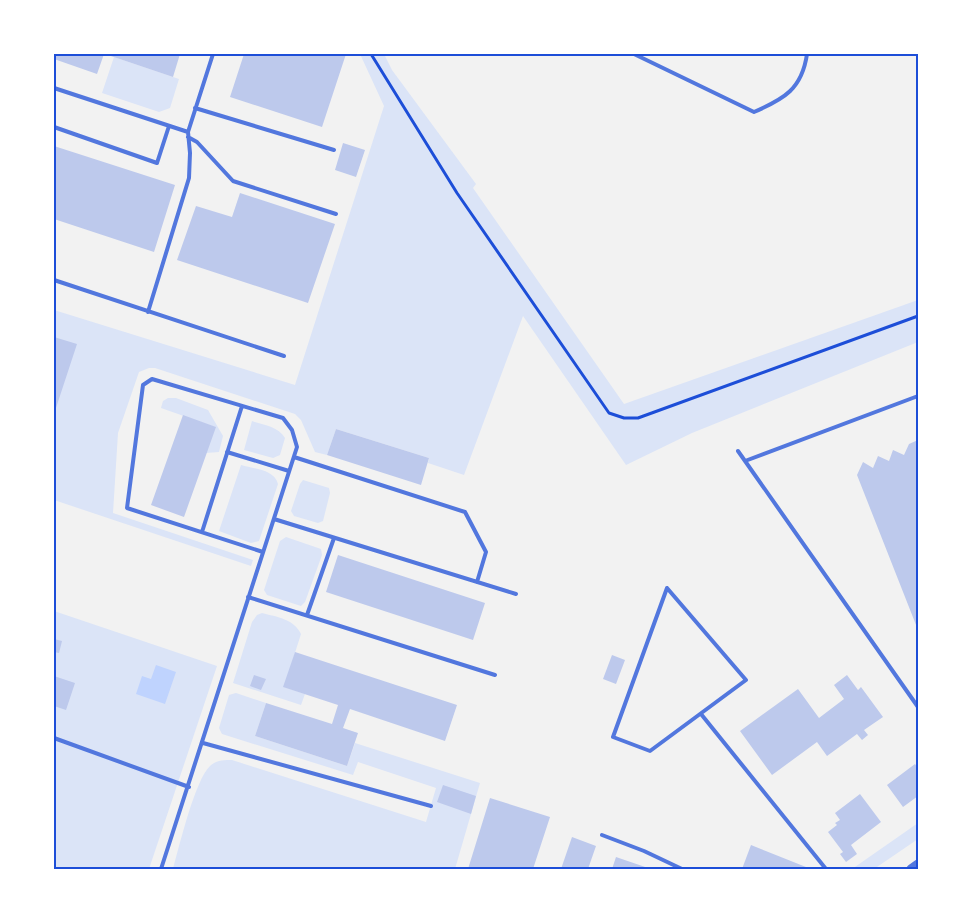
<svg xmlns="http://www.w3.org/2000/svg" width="972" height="923" viewBox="0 0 972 923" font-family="Jost,sans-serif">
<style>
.green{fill:#dbe4f7}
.water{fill:#bfd3fe}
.building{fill:#bdc9ec}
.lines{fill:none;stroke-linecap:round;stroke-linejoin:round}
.path{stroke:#1d4ed8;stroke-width:3}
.service{stroke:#5277de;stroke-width:4}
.tertiary{stroke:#5277de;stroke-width:9}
.neatline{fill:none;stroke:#1d4ed8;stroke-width:2}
</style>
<rect width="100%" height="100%" fill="#f2f2f2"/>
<path class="green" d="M360 54H384L392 70 476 184 473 188 624 404 918 300V342L692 433 626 465 523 316 464 475 428 463 429 458 336 429 327 455 315 452 301 420 295 414 155 368H149L139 372 118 433 113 513 253 560 251 566 54 500V310L295 385 384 106Z
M114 57 179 79 170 108 159 112 102 93Z
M168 398H176L208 410 223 436 219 452 206 453 215 427 161 408 163 401Z
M252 421C264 425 278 426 285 438L280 455 273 458 244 450Z
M241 465C254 469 274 469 278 484L259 541 251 543 219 531Z
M303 480 329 488 330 493 323 521 318 523 294 516 291 511 300 484Z
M286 537 321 549 322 555 305 602 301 606 267 595 264 590 280 541Z
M54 611 217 666 149 869H54Z
M262 613C277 617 294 619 301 634L284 687 305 694 301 705 233 683 252 622 257 615Z
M236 693 266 703 255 736 347 766 355 743 480 783 455 869H173C179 847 195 780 210 766 216 760 224 760 232 760L426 822 436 788 358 762 353 775 222 734 219 728 229 695Z
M918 823V839L874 869H852Z"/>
<path class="water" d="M156 665 176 672 165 704 136 694 142 676 151 679Z"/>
<path class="building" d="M54 54H104L97 74 54 59Z
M105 54H180L173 77Z
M244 54H346L322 127 230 97Z
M343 143 365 150 356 177 335 170Z
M54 146 175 185 154 252 54 219Z
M240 193 335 224 308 303 177 260 196 206 232 217Z
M54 337 77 344 54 414Z
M183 415 216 427 184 517 151 505Z
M336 429 429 458 421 485 327 455Z
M918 440V630L857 475 863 462 873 468 878 456 889 461 893 450 904 455 909 444Z
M338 555 485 603 473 640 326 592Z
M54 639 62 641 59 653 54 652Z
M295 652 457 705 445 741 350 709 343 728 358 733 347 766 255 736 266 703 332 724 338 705 283 687Z
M612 655 625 660 616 684 603 679Z
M254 675 266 679 261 690 250 686Z
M847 675 858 690 861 687 883 717 864 730 868 735 862 740 857 734 827 756 817 742 772 775 740 731 798 689 819 718 844 699 834 685Z
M54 676 75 683 66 710 54 706Z
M915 764 918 768V796L903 807 887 785Z
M443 785 476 796 471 814 437 802Z
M860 794 881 822 851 845 857 854 846 862 840 854 843 852 828 832 837 825 835 823 840 820 835 813Z
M490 798 550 817 533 869H468Z
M572 837 596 846 588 869H561Z
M751 845 811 869H742Z
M616 857 651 869H612Z"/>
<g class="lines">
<path class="path" d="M371 54 457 193 609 413 624 418H638L918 316"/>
<path class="service" d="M634 54 754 112C784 99 802 89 807 54
M54 88 188 132
M195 108 334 150
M54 127 157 163 169 126
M188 137 197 142 233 181 336 214
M54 280 284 356
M148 312 189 178 190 153 188 132 213 54
M738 451 918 707
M227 452 289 471
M294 457 465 512 486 552 477 582
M745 461 918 396
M274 519 516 594
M202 532 242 406
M667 588 746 680 650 751 613 737Z
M248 597 495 675
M307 615 334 538
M701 714 826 869
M54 738 189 787
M203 743 431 806
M602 835 644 851 682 869
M161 869 297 447 292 430 283 418 152 379 143 385 127 508 263 552"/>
<path class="tertiary" d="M911 869 918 864"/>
</g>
<rect width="972" height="923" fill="none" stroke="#ffffff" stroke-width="110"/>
<rect x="55" y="55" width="862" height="813" class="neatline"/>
</svg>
